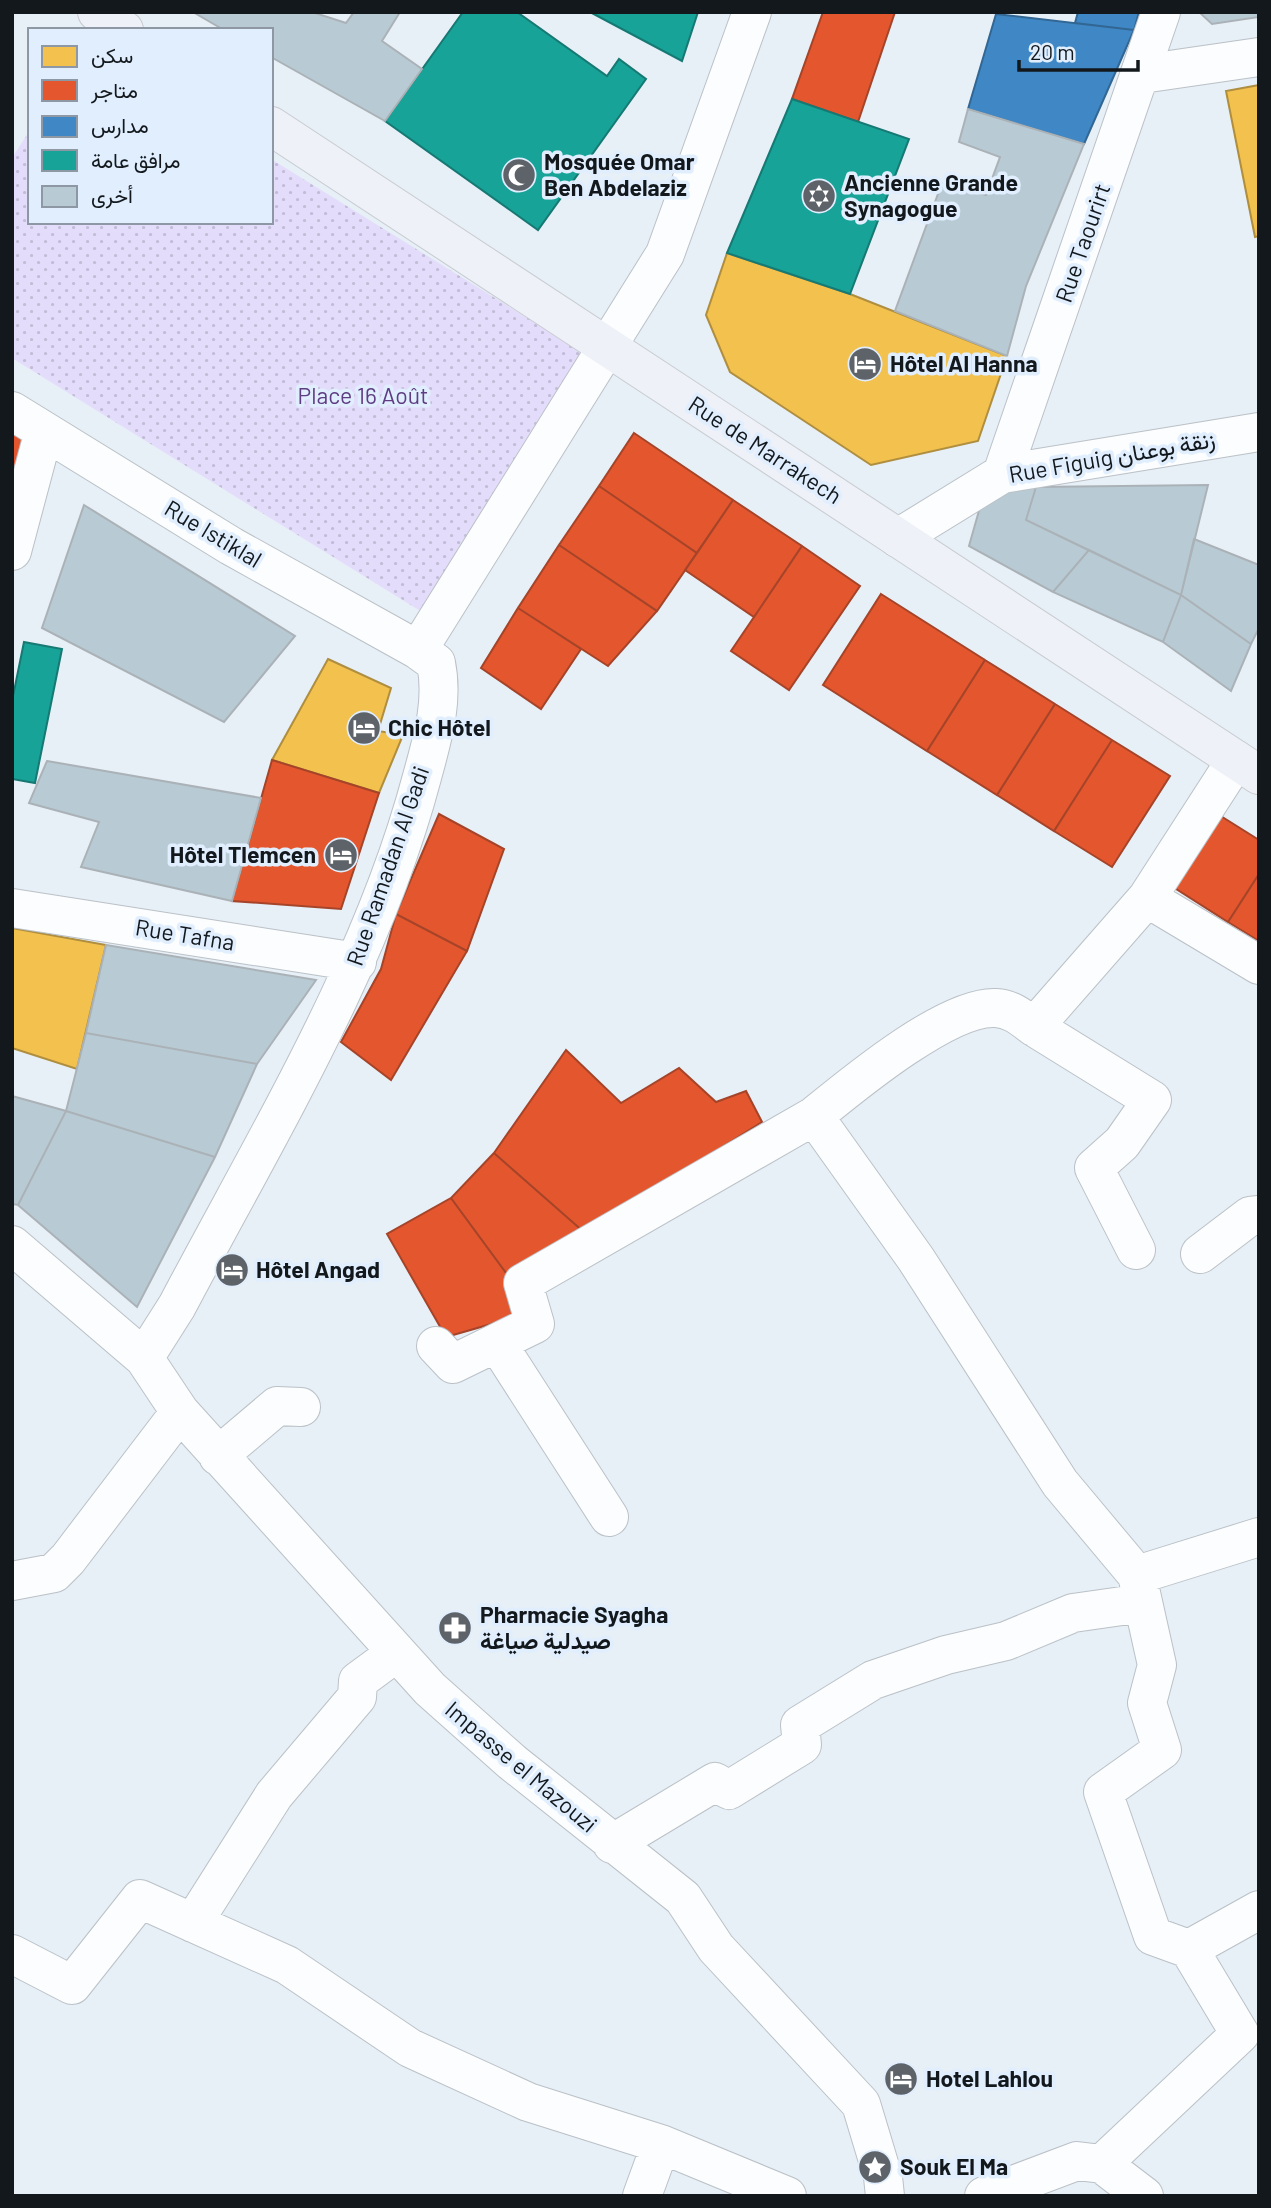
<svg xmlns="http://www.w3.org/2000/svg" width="1271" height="2208" viewBox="0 0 1271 2208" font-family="Barlow,Vazirmatn,sans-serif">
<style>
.park{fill:url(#park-dots)}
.homes{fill:#f2c14e;stroke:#af8e3f;stroke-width:2}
.shops{fill:#e4572e;stroke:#a54429;stroke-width:2}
.schools{fill:#3f88c5;stroke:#326693;stroke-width:2}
.public{fill:#17a398;stroke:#167973;stroke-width:2}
.building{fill:#b8cbd4;stroke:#abb2b7;stroke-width:2}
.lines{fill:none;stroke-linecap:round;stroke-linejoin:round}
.minor-casing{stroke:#bbc1c7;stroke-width:40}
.major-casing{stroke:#c7cbcf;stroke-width:40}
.minor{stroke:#fbfdfe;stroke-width:38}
.major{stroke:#eff1f8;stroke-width:38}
.labels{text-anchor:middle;stroke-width:7;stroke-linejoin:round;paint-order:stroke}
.poi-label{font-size:23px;font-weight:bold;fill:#13181d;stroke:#e0eefe;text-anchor:start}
.street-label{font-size:23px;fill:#13181d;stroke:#e0eefe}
.park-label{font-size:23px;fill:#5f3c83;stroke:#e0eefe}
</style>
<defs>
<pattern id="park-dots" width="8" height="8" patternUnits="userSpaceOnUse" patternTransform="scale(1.75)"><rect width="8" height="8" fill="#e4dcfb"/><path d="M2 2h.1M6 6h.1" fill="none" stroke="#c3bcd7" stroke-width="1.8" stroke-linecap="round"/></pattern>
</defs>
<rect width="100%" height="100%" fill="#e7eff7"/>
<path class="park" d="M30 130V222H271V159L584 353 422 612 12 358V158Z"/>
<path class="homes" d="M1259 85V236L1255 237 1226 91Z
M727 253 850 294 1007 356 978 441 871 465 730 372 706 315Z
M328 659 391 688 378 731 403 735 379 793 272 760Z
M12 928 106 945 77 1069 12 1048Z"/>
<path class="shops" d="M823 12H895L858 122 792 99Z
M12 428 28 436 12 498Z
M634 433 733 500 697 553 599 486Z
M599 486 697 553 657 611 559 545Z
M733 500 802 546 754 617 685 570Z
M559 545 657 611 608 666 518 608Z
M802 546 860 586 789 690 731 651Z
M881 594 985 660 927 751 823 685Z
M518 608 581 649 541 709 481 668Z
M985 660 1055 704 997 795 927 751Z
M1055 704 1112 740 1054 831 997 795Z
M1112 740 1170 776 1112 867 1054 831Z
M272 760 379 793 341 909 232 901Z
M1208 808 1259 840V874L1228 922 1162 880Z
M439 814 504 849 467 951 396 914Z
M1259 874V941L1228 922Z
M396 914 467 951 391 1080 341 1042 381 969Z
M566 1050 621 1103 679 1068 716 1102 746 1091 762 1122 585 1233 494 1153Z
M494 1153 585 1233 509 1277 451 1198Z
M451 1198 509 1277 519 1316 446 1337 387 1234Z"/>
<path class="schools" d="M1078 12H1139L1134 30 1075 23Z
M996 14 1134 30 1084 144 968 109Z"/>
<path class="public" d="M463 12H517L607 76 619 59 646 79 538 230 385 121Z
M590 12H698L682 61Z
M792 99 909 139 850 294 727 253Z
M24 642 62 649 35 783 12 779V701Z"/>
<path class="building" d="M193 12H312L346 23 354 12H400L382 41 422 69 385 121 271 57V30H224Z
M1199 12H1259V17L1212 24Z
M968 109 1084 144 1026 286 1007 356 895 311 942 183 986 195 1000 157 959 142Z
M1208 485 1181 595 1026 520 1036 487Z
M1036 487 1026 520 1089 550 1053 592 969 546 984 493Z
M84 505 295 636 224 722 42 628Z
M1194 539 1259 565V628L1251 644 1181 595Z
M1089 550 1181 595 1163 642 1053 592Z
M1181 595 1251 644 1231 691 1163 642Z
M47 761 261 798 232 901 81 867 99 822 29 803Z
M106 945 316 980 257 1064 86 1033Z
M86 1033 257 1064 215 1157 66 1111Z
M12 1096 66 1111 18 1205 12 1204Z
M66 1111 215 1157 137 1307 18 1205Z"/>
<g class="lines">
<g class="minor-casing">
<path id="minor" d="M1142 74 1259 57
M12 411 231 546 418 650 436 663C444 702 432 740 422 777 372 965 267 1135 177 1306L144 1358
M1002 474 1161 12
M898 538 1002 474 1259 432
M12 551 44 431
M418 650 665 254 752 12
M1147 898 1259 965
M12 908 357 962
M1034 1027 1152 1100 1122 1143 1094 1168 1136 1250
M12 1245 144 1358 180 1412 430 1689 512 1762 683 1898 716 1948 861 2104 883 2177 885 2196
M1200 1254 1250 1216 1259 1215
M497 1343 609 1517
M436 1346 453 1364 535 1324 523 1283 814 1116
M218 1456 277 1406 301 1407
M1137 1575 1259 1537
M12 1581 54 1573 68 1559 180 1412
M612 1844 715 1782 729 1790 802 1745 800 1725 873 1680 946 1655 1006 1641 1073 1613 1143 1603
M193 1923 274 1795 357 1697 358 1681 396 1653
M1189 1949 1153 1936 1103 1792 1162 1750 1147 1703 1157 1665 1137 1575 1060 1483 916 1259 814 1116C852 1085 948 1005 996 1008 1012 1009 1022 1018 1034 1027L1147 898 1236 760
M12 1954 72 1985 140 1899 287 1965 410 2048 528 2102 661 2144 787 2196
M1102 2164 1144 2196
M642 2196 661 2144
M984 2196 1077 2161 1102 2164 1240 2034 1189 1949 1259 1910"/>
</g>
<g class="major-casing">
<path id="major" d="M97 12 124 30
M271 126 1259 775"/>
</g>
<use href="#minor" class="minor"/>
<use href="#major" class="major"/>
</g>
<defs>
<g id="mosque-disc" transform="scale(1.75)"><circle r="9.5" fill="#5d6369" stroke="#e0eefe"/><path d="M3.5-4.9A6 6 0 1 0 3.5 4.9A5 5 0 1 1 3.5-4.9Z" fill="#fff"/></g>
<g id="synagogue-disc" transform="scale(1.75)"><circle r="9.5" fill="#5d6369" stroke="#e0eefe"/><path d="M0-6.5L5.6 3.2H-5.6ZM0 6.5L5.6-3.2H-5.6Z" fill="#fff"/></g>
<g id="hotel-disc" transform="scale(1.75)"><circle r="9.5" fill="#5d6369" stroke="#e0eefe"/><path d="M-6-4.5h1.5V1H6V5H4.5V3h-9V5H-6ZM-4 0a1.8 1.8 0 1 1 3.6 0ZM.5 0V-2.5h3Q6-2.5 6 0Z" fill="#fff"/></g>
<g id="pharmacy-disc" transform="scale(1.75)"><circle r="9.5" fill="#5d6369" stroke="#e0eefe"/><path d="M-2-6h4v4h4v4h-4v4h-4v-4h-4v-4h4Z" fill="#fff"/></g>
<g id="sight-disc" transform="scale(1.75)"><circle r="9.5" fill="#5d6369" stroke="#e0eefe"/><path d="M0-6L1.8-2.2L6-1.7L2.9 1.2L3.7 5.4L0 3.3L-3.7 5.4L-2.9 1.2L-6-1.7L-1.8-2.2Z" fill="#fff"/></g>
</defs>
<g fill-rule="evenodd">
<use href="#mosque-disc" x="519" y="175"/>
<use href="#synagogue-disc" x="819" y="196"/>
<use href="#hotel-disc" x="865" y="364"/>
<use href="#hotel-disc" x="364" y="728"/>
<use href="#hotel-disc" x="341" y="855"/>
<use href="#hotel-disc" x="232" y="1270"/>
<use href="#pharmacy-disc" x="455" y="1628"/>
<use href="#hotel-disc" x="901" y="2079"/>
<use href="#sight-disc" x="875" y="2167"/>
</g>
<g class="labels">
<g class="poi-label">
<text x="544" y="170">Mosquée Omar<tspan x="544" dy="26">Ben Abdelaziz</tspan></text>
<text x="844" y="191">Ancienne Grande<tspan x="844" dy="26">Synagogue</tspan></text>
<text x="890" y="372">Hôtel Al Hanna</text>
<text x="388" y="736">Chic Hôtel</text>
<text x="316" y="863" text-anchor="end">Hôtel Tlemcen</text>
<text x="256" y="1278">Hôtel Angad</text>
<text x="480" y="1623">Pharmacie Syagha<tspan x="480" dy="26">صيدلية صياغة</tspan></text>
<text x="926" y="2087">Hotel Lahlou</text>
<text x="900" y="2175">Souk El Ma</text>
</g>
<g class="street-label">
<text transform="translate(1083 243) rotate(-71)" y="8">Rue Taourirt</text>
<text transform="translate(765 450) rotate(33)" y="8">Rue de Marrakech</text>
<text transform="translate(1112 457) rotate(-10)" y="8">Rue Figuig زنقة بوعنان</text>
<text transform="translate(213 534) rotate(31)" y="8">Rue Istiklal</text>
<text transform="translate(388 866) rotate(-71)" y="8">Rue Ramadan Al Gadi</text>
<text transform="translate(185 935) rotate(9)" y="8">Rue Tafna</text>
<text transform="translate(521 1767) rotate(40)" y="8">Impasse el Mazouzi</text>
</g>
<g class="park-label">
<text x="363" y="404">Place 16 Août</text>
</g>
</g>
<rect width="1271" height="2208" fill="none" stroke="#13181d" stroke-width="28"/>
<rect x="28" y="28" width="245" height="196" fill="#e0eefe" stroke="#8e98a4" stroke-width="2"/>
<rect x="42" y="46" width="35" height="21" fill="#f2c14e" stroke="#8e98a4" stroke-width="2"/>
<text x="91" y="63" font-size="21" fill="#13181d">سكن</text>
<rect x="42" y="80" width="35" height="21" fill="#e4572e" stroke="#8e98a4" stroke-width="2"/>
<text x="91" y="98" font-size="21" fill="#13181d">متاجر</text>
<rect x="42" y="116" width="35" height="21" fill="#3f88c5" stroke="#8e98a4" stroke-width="2"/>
<text x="91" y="133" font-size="21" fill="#13181d">مدارس</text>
<rect x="42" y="150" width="35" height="21" fill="#17a398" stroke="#8e98a4" stroke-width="2"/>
<text x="91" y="168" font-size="21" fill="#13181d">مرافق عامة</text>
<rect x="42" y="186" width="35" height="21" fill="#b8cbd4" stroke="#8e98a4" stroke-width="2"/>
<text x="91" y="203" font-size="21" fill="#13181d">أخرى</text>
<path d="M1019 60v10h119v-10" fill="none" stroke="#13181d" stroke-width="3.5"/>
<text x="1030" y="60" font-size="21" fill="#13181d" stroke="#e0eefe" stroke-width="5" paint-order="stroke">20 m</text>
</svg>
